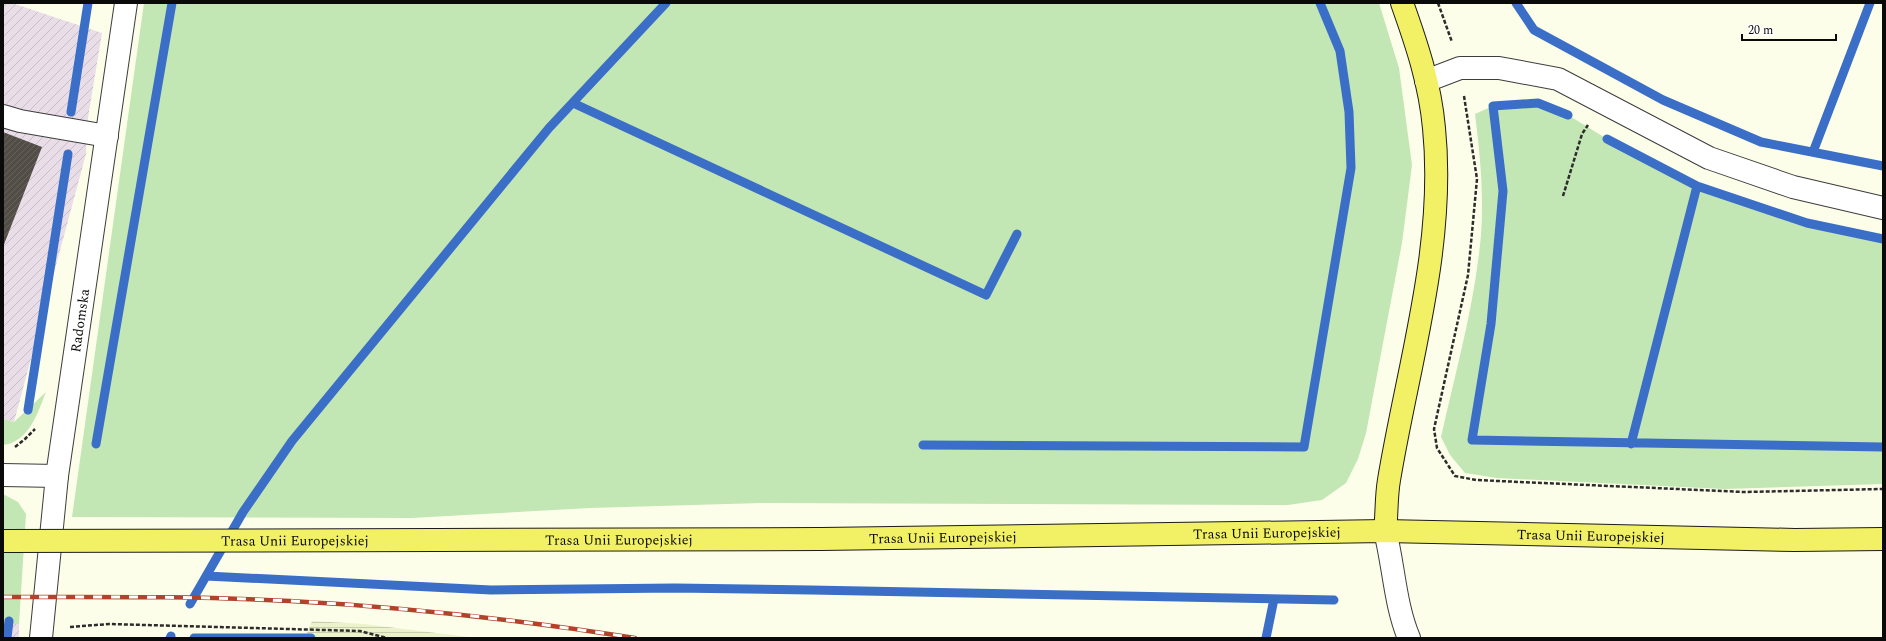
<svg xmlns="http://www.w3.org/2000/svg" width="1886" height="641" viewBox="0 0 1886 641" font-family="Spectral,serif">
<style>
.industrial{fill:url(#industrial-furrows)}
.farmland{fill:url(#farmland-rules)}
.grass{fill:#c3e6b5}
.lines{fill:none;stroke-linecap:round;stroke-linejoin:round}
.stream{stroke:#3b6ec6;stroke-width:9}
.building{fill:url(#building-hatch)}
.minor-casing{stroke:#3d3d3d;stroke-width:24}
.major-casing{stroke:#1b1b1b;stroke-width:24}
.path{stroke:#2c2c2c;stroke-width:2.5;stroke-dasharray:4 2;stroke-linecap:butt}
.minor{stroke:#fff;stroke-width:22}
.major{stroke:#f2f065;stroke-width:22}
.rail-casing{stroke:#b2432a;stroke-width:4.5}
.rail{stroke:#fff;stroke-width:3;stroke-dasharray:9;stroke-linecap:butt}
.major-bridge-casing{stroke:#1b1b1b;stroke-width:24;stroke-linecap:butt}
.major-bridge{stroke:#f2f065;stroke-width:22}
.labels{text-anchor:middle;stroke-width:4;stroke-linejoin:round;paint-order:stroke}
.street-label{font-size:14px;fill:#0a0a0a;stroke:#fff}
</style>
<defs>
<pattern id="industrial-furrows" width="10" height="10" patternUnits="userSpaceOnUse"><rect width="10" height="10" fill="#e9dee8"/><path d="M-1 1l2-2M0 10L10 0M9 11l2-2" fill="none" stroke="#c6bdc6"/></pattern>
<pattern id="farmland-rules" width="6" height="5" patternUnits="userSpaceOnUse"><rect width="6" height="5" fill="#ecf2cb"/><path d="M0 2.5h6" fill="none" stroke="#c9cead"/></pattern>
<pattern id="building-hatch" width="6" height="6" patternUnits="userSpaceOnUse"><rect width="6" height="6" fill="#524e47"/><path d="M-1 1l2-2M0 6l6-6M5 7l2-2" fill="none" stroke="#66635d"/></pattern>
</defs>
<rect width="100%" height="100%" fill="#fdfee9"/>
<path class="industrial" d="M3 3H12L102 33 88 118 86 154 14 422 3 419Z
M3 624H19V638H3Z"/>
<path class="farmland" d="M312 621 364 624 477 638H305Z"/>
<path class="grass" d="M144 3H1379L1399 68 1412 165 1402 243 1366 433 1358 459 1346 483 1322 500 1288 505 761 503 590 508 412 518 72 517Z
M1538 103 1568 115 1607 139 1697 186 1803 222 1883 239V484L1724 489 1497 478 1465 473 1450 455 1441 437C1456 370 1475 303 1481 235 1484 194 1480 154 1475 114L1493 106Z
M46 392C38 412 29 442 3 445V419L14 422Z
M3 494 18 502 26 514 19 624H3Z"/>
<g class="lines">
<path class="stream" d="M1516 3 1534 30 1663 100 1761 142 1883 166
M573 103 986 295 1017 234
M71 112 88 3
M1568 115 1538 103 1493 106 1503 191 1491 324 1472 440 1883 447
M1607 139 1697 186 1807 223 1883 239
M1813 152 1870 3
M28 410 68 154
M96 444 172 3
M1631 444 1697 186
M923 445 1304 447 1351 168 1349 112 1340 51 1320 3
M206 576 491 590 675 588 811 590 1334 600
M190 604 243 512 292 441 549 128 666 3
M7 638 9 621
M170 638 171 636
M194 638H311
M1266 638 1274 599"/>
</g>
<path class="building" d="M3 132 42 147 3 247Z"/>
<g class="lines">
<g class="minor-casing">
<g id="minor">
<path d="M1426 81 1460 68H1499L1558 79 1709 158 1793 187 1883 208"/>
<path d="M3 116 20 121 107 136"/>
<path d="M3 475 57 476"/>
<path d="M1385 531C1394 567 1395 605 1409 638"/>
<path id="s1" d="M41 638 57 476 126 3"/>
</g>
</g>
<g class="major-casing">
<g id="major">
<path d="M1385 531C1387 515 1386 497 1389 480 1408 365 1446 246 1434 128 1430 84 1417 45 1402 3"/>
<path id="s2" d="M437 540 821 539 1385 531 1795 540 1883 539"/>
</g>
</g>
<path class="path" d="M1438 3 1452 42
M1464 96 1477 179 1468 275 1434 429 1437 448 1455 476 1476 480 1744 492 1883 489
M1563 196 1582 134 1588 125
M15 447 25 439 35 429
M70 627 109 624 360 631 387 638"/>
<use href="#minor" class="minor"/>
<use href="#major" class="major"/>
<g class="rail-casing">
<path id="rail" d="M3 597C99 597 194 596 290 601 405 607 520 620 635 638"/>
</g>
<use href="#rail" class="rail"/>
<g class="major-bridge-casing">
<g id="major-bridge">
<path id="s3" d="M3 541 437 540"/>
</g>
</g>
<use href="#major-bridge" class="major-bridge"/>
</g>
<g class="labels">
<g class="street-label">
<text dy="5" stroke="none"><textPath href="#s1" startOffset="320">Radomska</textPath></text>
<text dy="5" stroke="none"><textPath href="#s2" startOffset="830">Trasa Unii Europejskiej</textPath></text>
<text dy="5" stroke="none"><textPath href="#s2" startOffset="1154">Trasa Unii Europejskiej</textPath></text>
<text dy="5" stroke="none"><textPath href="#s2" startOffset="506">Trasa Unii Europejskiej</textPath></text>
<text dy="5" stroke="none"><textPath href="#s2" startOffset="182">Trasa Unii Europejskiej</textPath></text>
<text dy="5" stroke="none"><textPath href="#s3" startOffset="292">Trasa Unii Europejskiej</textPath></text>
</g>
</g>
<rect width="1886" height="641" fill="none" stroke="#0a0a0a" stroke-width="8"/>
<path d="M1742 34v6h94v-6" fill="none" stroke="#0a0a0a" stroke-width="2"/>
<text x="1748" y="34" font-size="12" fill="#0a0a0a" stroke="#ffffff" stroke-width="3" paint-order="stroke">20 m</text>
</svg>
